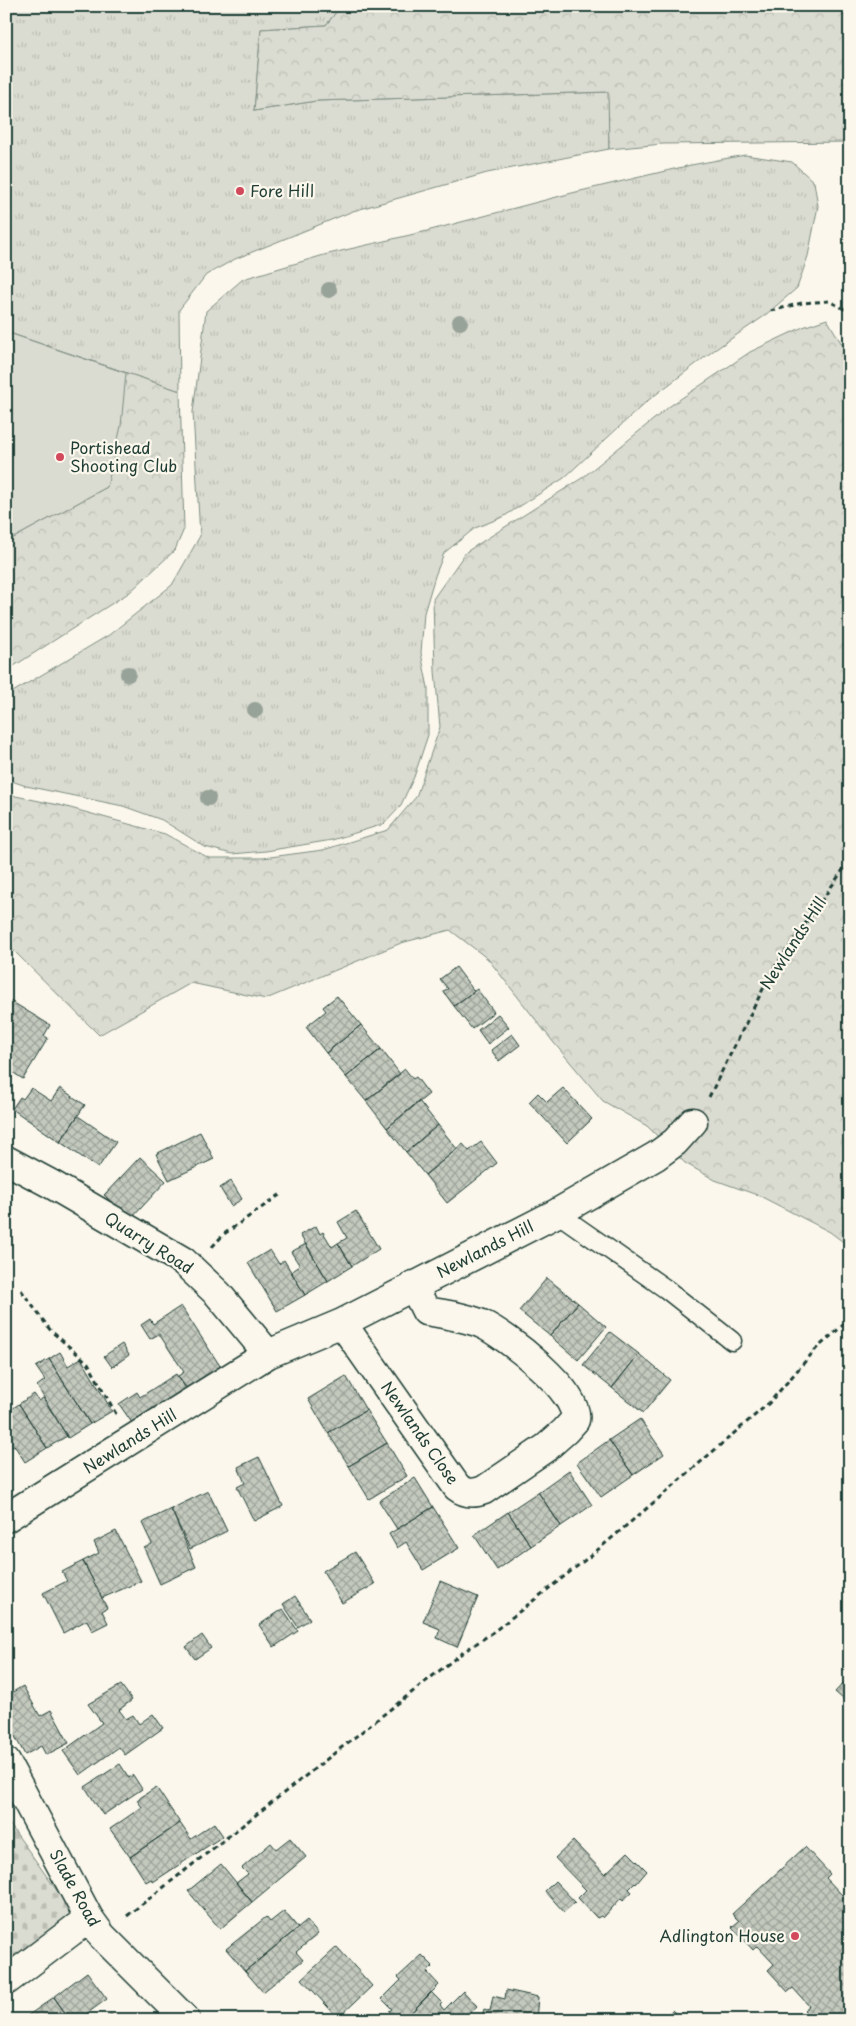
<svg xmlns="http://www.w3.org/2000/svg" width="856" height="2026" viewBox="0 0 856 2026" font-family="'Playpen Sans',sans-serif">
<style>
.grass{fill:url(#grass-tufts);stroke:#7d8c82}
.forest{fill:url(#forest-crowns);stroke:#7d8c82}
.cemetery{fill:url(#cemetery-stones);stroke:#7d8c82}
.garden{fill:#dbdcd1;stroke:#7d8c82}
.building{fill:url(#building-cross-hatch);stroke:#1f3d34}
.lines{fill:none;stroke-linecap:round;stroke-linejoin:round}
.service-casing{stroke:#1f3d34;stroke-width:21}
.minor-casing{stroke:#1f3d34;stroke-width:31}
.path{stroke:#1f3d34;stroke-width:3;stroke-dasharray:5 4;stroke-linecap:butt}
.service{stroke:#fbf7ec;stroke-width:18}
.minor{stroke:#fbf7ec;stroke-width:28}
.tree{fill:#97a298}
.poi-dot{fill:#d1495b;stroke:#fbf7ec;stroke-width:2}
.labels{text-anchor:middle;stroke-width:4.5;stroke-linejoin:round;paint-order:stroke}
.poi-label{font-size:16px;fill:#1f3d34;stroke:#fbf7ec;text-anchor:start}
.street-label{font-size:16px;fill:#1f3d34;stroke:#fbf7ec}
</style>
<defs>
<pattern id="grass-tufts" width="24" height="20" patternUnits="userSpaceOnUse" patternTransform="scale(1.25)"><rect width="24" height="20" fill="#dbdcd1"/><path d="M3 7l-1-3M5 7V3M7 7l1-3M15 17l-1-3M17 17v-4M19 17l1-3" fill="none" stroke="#bcbeb4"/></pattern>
<pattern id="forest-crowns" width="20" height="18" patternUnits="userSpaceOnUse" patternTransform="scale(1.25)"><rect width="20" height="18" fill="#dbdcd1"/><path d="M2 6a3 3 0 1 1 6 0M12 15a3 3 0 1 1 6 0" fill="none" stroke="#bcbeb4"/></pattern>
<pattern id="cemetery-stones" width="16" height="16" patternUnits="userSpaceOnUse" patternTransform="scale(1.25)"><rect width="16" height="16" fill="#dbdcd1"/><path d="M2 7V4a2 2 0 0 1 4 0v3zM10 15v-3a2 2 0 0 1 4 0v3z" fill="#bcbeb4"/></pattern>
<pattern id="building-cross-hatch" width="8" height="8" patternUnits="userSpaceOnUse" patternTransform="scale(1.25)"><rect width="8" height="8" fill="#c4c9be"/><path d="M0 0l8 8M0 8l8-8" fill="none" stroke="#9fa49b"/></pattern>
</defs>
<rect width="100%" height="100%" fill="#fbf7ec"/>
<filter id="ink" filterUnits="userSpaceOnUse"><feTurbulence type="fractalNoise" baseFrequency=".02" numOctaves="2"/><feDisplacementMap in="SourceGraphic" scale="10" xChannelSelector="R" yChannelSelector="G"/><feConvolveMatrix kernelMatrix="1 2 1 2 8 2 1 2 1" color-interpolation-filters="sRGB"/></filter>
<g filter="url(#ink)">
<path class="grass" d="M6 6H341L326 25 261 29 254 111 316 101 609 92V149L487 173 353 211 235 259 206 275 179 310 180 391 6 332Z
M745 155 792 162 814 182 818 206 808 256 797 288 763 317 713 351 646 402 564 478 503 517 475 528 444 553 435 576 424 613 421 653 428 688V735L414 777 400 807 384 824 332 840 266 851 232 854 205 847 162 820 123 806 26 786 6 779V696L109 635 172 585 200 536 193 412 206 311 243 279 324 255 423 232 572 193 691 165Z"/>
<path class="forest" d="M341 6H845L850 8V142L663 144 609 149 608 92 316 101 254 111 261 29 326 25Z
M827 319 843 346 850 352V1247L830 1232 760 1196 715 1180 685 1163 647 1126 603 1101 554 1043 488 959 450 930 401 943 266 999 191 983 99 1035 6 943V794L63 806 165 834 209 858H263L323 850 388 830 416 797 440 727 435 671 433 599 466 552 582 478 670 406 750 352 803 327Z
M6 332 180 391 184 529 175 550 130 592 6 671V542L107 487Z"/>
<path class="cemetery" d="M6 1819 75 1916 6 1966Z"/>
<path class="garden" d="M6 332 126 373 121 426 107 487 6 542Z"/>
<path class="building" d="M456 967 474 991 454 1006 443 991 448 989 440 979Z
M477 989 494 1012 472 1029 454 1006Z
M337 996 361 1025 326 1053 306 1027 326 1011 323 1007Z
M9 1000 50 1025 44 1036 48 1038 23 1079 6 1068V1003Z
M498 1014 509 1027 488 1044 478 1030Z
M361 1025 381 1049 346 1077 326 1053Z
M512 1034 520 1045 499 1061 491 1050Z
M381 1049 400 1074 366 1101 346 1077Z
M405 1069 413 1079 416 1077 429 1094 387 1128 366 1101Z
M31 1088 51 1101 60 1088 85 1105 60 1142 12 1109 20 1097 23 1099Z
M563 1088 592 1119 567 1143 529 1102 538 1093 547 1102Z
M419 1101 438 1125 406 1152 387 1128Z
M78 1116 116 1142 98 1168 60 1142Z
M438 1125 457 1149 425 1175 406 1152Z
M200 1132 214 1159 169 1180 156 1154Z
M481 1142 497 1163 447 1203 425 1175 463 1144 469 1151Z
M140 1157 166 1181 130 1220 104 1195Z
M231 1181 242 1199 231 1206 220 1188Z
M356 1211 379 1249 352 1266 338 1243 347 1238 338 1222Z
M316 1226 320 1234 323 1232 332 1247 338 1243 352 1266 328 1281 300 1235Z
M306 1244 328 1281 305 1295 291 1272 300 1266 291 1252Z
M270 1250 279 1264 284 1260 305 1295 277 1311 248 1263Z
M547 1278 578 1303 550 1336 519 1311Z
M578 1303 606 1327 578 1360 550 1336Z
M181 1306 224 1372 190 1394 178 1376 184 1372 159 1334 150 1339 141 1325 150 1319 153 1324Z
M610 1332 639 1354 612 1388 583 1365Z
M122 1344 129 1355 112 1367 104 1356Z
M60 1352 68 1366 81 1358 112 1411 90 1424 49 1359Z
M639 1354 670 1380 643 1413 612 1388Z
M49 1359 90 1424 68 1438 37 1386 45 1380 36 1367Z
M176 1374 190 1394 137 1430 119 1404 137 1392 140 1397Z
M346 1376 366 1410 328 1433 308 1399Z
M34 1394 39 1401 43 1398 67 1436 47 1448 19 1404Z
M19 1404 47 1448 25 1462 14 1445 6 1450V1408L9 1411Z
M366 1410 387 1443 349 1466 328 1433Z
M640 1419 664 1454 633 1475 609 1440Z
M609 1440 633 1475 601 1497 577 1463Z
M387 1443 407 1476 369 1499 349 1466Z
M259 1457 283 1506 254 1521 237 1487 245 1483 238 1467Z
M569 1470 592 1505 561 1526 538 1492Z
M415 1478 433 1507 397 1529 379 1501Z
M208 1491 227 1531 190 1549 171 1509Z
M538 1492 561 1526 531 1546 508 1512Z
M433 1507 459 1548 423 1570 406 1542 397 1548 389 1534Z
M171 1509 196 1567 160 1584 144 1548 152 1544 142 1523Z
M508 1512 531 1546 497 1570 474 1535Z
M116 1531 141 1581 102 1598 83 1561 99 1553 94 1542Z
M355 1552 375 1584 342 1603 323 1571Z
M83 1561 107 1608 102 1611 108 1623 92 1631 87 1620 63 1633 43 1593 67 1581 62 1572Z
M440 1581 478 1597 457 1647 437 1638 440 1629 423 1622Z
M295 1596 310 1619 298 1627 283 1604Z
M283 1609 298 1631 274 1647 259 1625Z
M202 1635 211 1648 195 1659 186 1647Z
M850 1676V1705L835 1692Z
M121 1685 132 1700 119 1710 126 1719 133 1715 139 1724 153 1714 163 1728 125 1755 119 1747 80 1775 63 1751 102 1723 88 1704Z
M23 1686 40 1716 51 1710 69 1743 46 1755 41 1746 25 1755 6 1720V1696Z
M120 1764 129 1778 133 1775 142 1789 103 1815 85 1787Z
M156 1787 180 1823 130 1857 110 1829 142 1807 137 1800Z
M180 1823 191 1839 214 1823 223 1836 153 1882 151 1879 146 1882 130 1857Z
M290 1838 306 1857 252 1902 236 1883 248 1874 242 1868 271 1843 276 1849Z
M573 1841 605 1874 628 1852 647 1871 636 1884 635 1883 629 1889 632 1892 623 1900 621 1898 603 1918 601 1916 597 1918 578 1898 586 1890 555 1858Z
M805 1847 830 1874 826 1878 842 1895 848 1890 846 1888 850 1885V2013L842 2020H814L804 2010 809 2006 793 1988 788 1992 768 1970 774 1964 757 1946 753 1950 732 1927 739 1921 732 1914Z
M221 1864 252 1902 220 1929 188 1891Z
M555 1881 575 1902 564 1912 545 1891Z
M284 1911 298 1928 245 1971 226 1949 266 1917 270 1922Z
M307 1921 318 1934 296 1952 303 1960 263 1992 245 1971Z
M337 1947 372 1986 338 2018 302 1979Z
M422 1955 433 1966 427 1972 439 1985 404 2020H398L389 2011 392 2009 382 1999 401 1980 398 1977Z
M87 1972 107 1999 78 2020H70L54 1997Z
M506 1990 538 1997 536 2020H481L484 2009 490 2011 493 1996 505 1999Z
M463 1991 477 2006 464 2020H404L431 1992 442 2003 440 2005 444 2010Z
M54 1997 70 2020H22Z
M672 2010 683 2020H664Z
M111 2014 115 2020H102Z"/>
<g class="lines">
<g class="service-casing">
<path id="service" d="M557 1213 666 1289 732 1341"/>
</g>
<g class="minor-casing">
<path id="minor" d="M6 1160 51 1184 183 1261 218 1294 268 1354
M342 1323 457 1487C466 1494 474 1494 484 1490L547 1447 565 1431 575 1420C582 1393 504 1334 482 1324 464 1317 445 1314 426 1311L413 1285
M6 1518 268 1354 342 1323 557 1213 656 1156 675 1142 693 1122
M6 1762 89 1918 102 1936 186 2020
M6 1981 89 1918"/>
</g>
<path class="path" d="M771 311 802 303 829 301 850 312
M709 1097 772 971 850 860
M212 1247 224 1234 281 1194
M21 1290 51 1331 88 1363 116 1414
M127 1916 462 1653 492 1633 594 1553 659 1498 769 1403 816 1349 850 1319"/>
<use href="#service" class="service"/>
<use href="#minor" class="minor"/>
</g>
<g class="tree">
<circle cx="329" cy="290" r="8"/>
<circle cx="460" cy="322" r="8"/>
<circle cx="128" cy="674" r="8"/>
<circle cx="255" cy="710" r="8"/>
<circle cx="208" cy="798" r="8"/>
</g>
</g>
<g class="poi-dot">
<circle cx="240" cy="191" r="5"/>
<circle cx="60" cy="457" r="5"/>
<circle cx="795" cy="1936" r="5"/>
</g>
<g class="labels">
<g class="poi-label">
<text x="250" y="197">Fore Hill</text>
<text x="70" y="454">Portishead<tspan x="70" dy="18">Shooting Club</tspan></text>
<text x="785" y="1942" text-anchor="end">Adlington House</text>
</g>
<g class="street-label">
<text transform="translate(793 943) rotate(-57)" y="6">Newlands Hill</text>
<text transform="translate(149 1243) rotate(32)" y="6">Quarry Road</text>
<text transform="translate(485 1249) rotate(-27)" y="6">Newlands Hill</text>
<text transform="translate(420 1433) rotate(55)" y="6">Newlands Close</text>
<text transform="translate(130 1441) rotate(-32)" y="6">Newlands Hill</text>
<text transform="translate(75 1888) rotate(61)" y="6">Slade Road</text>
</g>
</g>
<rect width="856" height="2026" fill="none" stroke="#fbf7ec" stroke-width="25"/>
<rect x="12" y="12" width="831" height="2001" fill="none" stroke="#1f3d34" stroke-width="2" filter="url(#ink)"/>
</svg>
